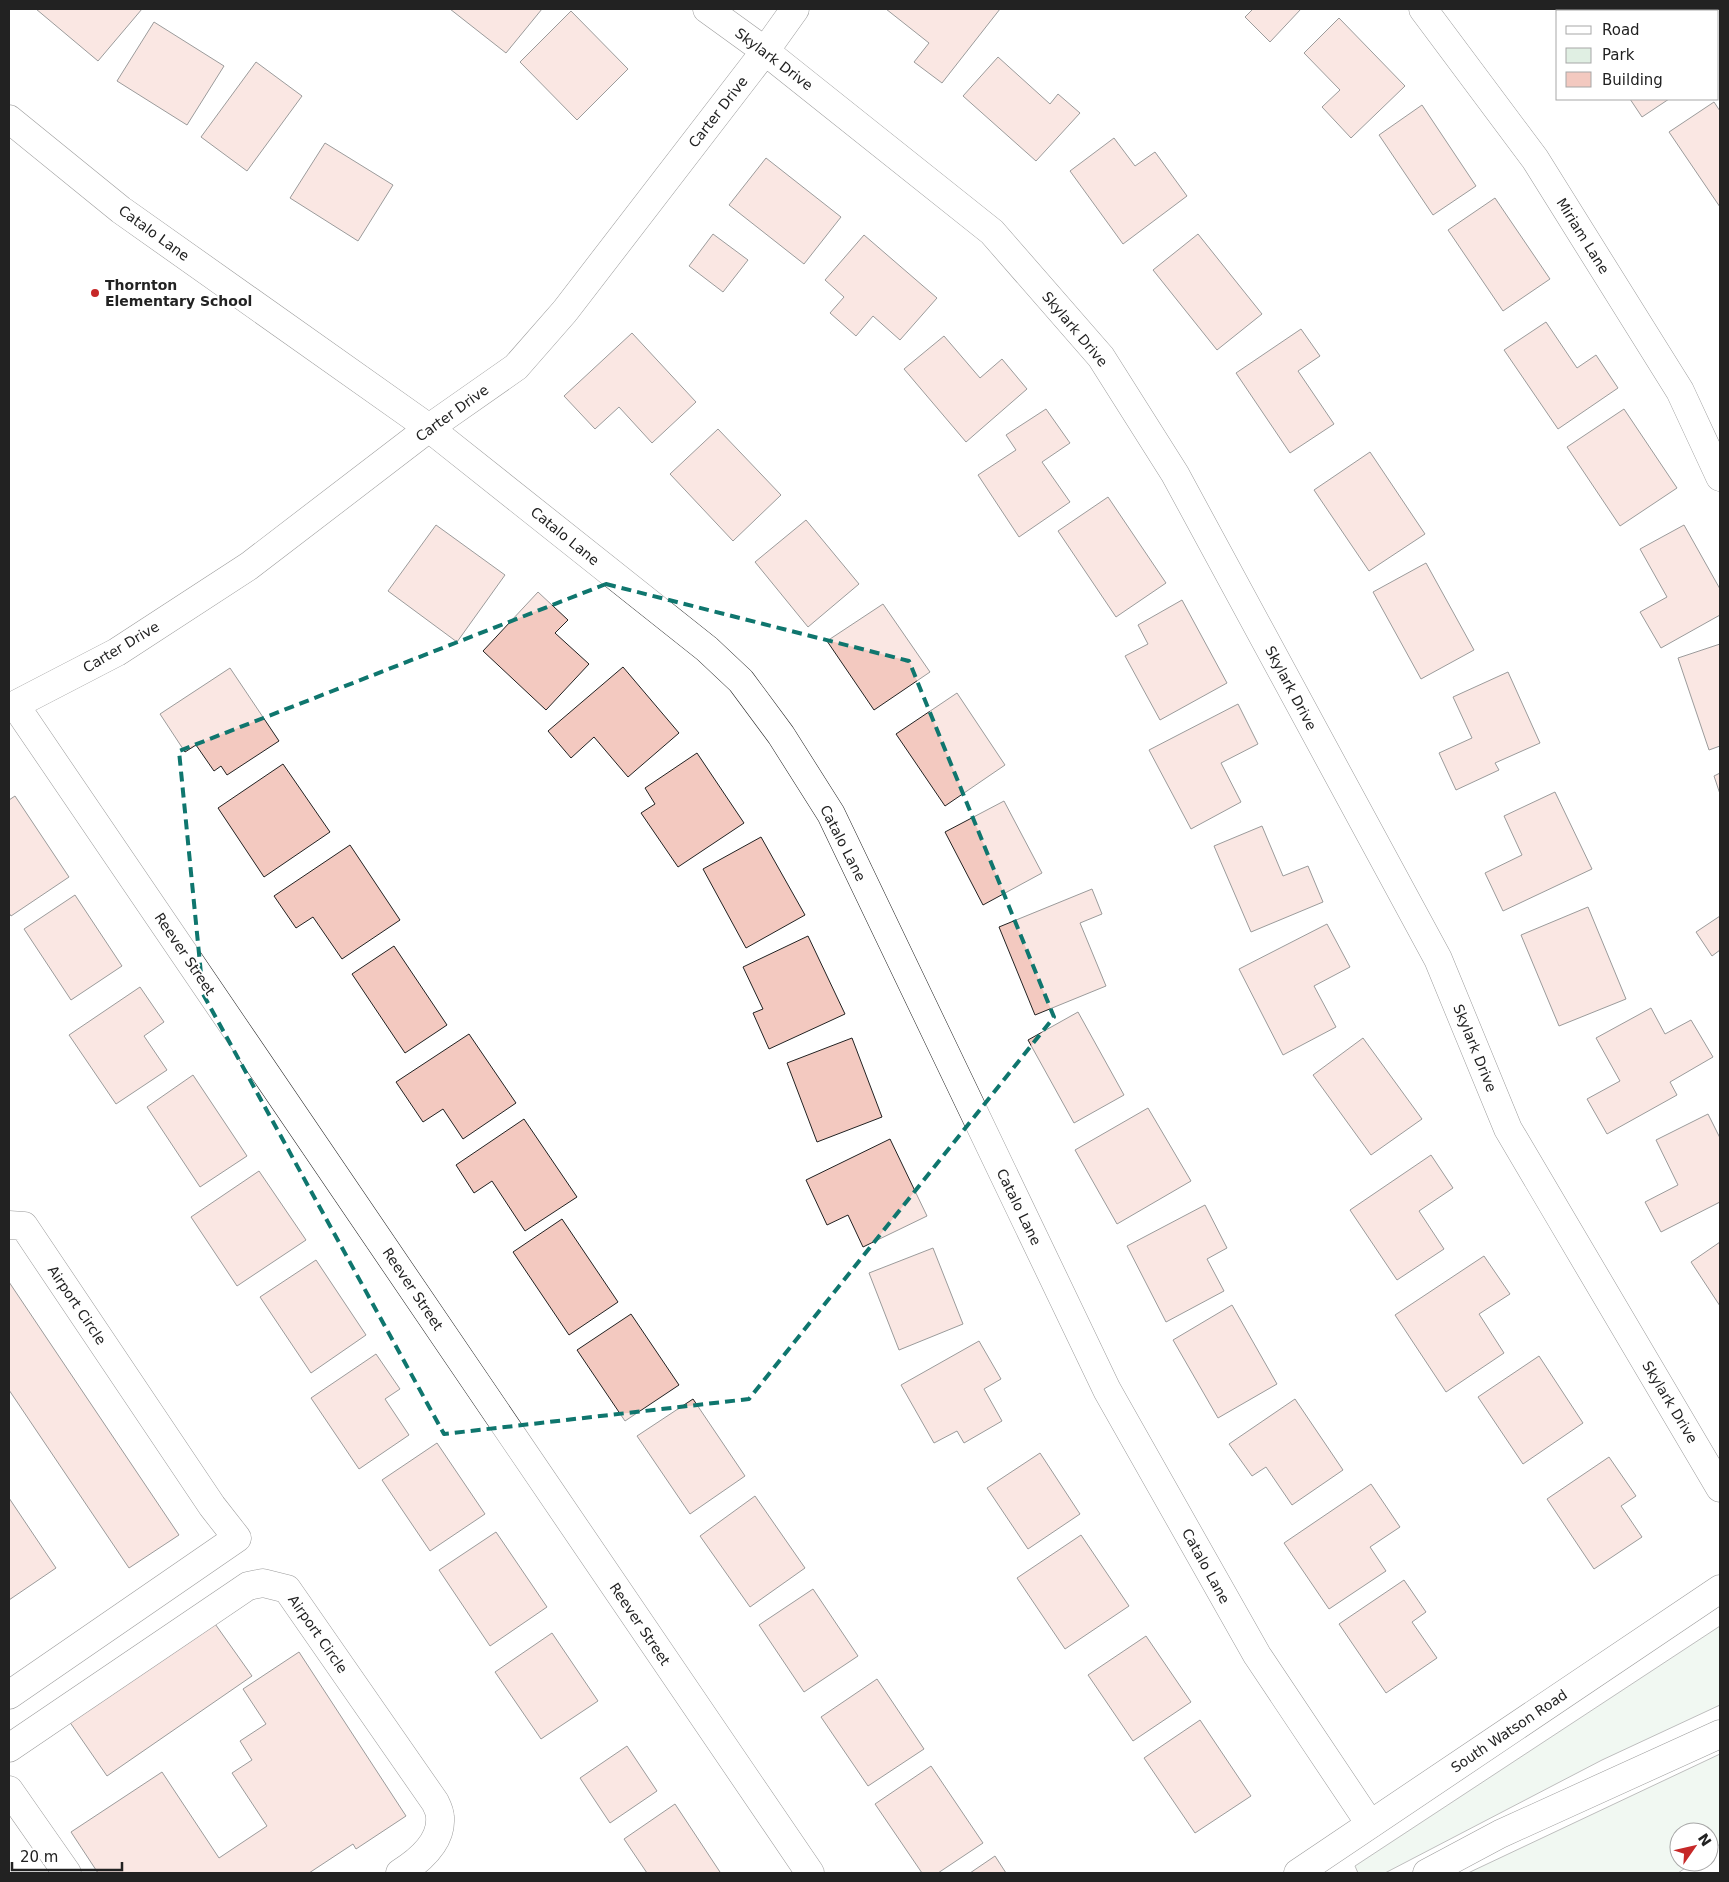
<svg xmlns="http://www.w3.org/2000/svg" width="1729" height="1882" viewBox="0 0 1729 1882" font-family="'DejaVu Sans',sans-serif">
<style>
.green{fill:#e0efe3;stroke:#6f6f6f}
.building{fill:#f3c9c0;stroke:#222}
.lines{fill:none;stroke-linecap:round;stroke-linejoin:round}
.minor-casing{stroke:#222;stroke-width:29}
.major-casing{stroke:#222;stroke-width:29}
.highway-casing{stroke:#222;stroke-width:29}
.minor{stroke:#fff;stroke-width:28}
.major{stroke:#fff;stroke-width:28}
.highway{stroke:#fff;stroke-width:28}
.marked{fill:none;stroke:#0f766e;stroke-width:4;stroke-dasharray:10 6;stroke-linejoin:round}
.poi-dot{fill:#c62828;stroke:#fff;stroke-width:2}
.labels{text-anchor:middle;stroke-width:4;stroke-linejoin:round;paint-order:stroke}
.street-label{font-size:14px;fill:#222;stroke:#fff}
.poi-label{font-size:14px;font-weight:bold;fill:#222;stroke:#fff;text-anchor:start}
</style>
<rect width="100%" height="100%" fill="#fff"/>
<path class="green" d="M1720 1626V1705L1602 1760 1385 1873H1358L1355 1866Z
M1720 1754V1844L1709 1852V1832H1679V1862H1694L1678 1873H1468Z"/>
<path class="building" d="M36 9H142L98 61Z
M450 9H542L506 53Z
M886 9H1000L942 83 914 62 929 43Z
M1253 9H1301L1270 42 1245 17Z
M1561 9H1599L1595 11H1563Z
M1637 9H1654L1656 11H1634Z
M571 11 628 69 577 120 520 62Z
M1339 18 1405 86 1351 138 1322 107 1340 90 1304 53Z
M154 22 224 66 187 125 117 81Z
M998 57 1050 104 1058 94 1080 113 1036 161 963 96Z
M256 62 302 96 247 171 201 137Z
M1630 99H1669L1642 117Z
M1714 102 1720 111V207L1669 132Z
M1422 105 1476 186 1433 215 1379 135Z
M1114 138 1135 166 1155 152 1187 196 1123 244 1070 171Z
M325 143 393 185 358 241 290 198Z
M766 158 841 217 804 264 729 205Z
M1495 198 1550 279 1503 311 1448 230Z
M713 234 748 260 723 292 689 266Z
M1198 234 1262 314 1217 350 1153 270Z
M864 235 937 298 900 340 873 316 856 336 830 313 844 297 825 280Z
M1546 322 1577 368 1596 355 1618 388 1558 429 1504 350Z
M1301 329 1320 356 1298 371 1334 424 1290 453 1236 373Z
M632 333 696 402 652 443 619 407 595 429 564 396Z
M944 336 980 378 1002 359 1027 389 966 442 904 369Z
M1046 409 1070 443 1042 462 1070 502 1019 537 978 475 1016 450 1006 435Z
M1624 409 1677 488 1620 526 1567 447Z
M718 429 781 495 733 541 670 474Z
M1370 452 1425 534 1369 571 1314 490Z
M1108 497 1166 583 1116 617 1058 531Z
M806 520 859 584 808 627 755 562Z
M436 525 505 575 457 642 388 591Z
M1684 525 1720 589V615L1661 648 1640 612 1667 597 1640 549Z
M1426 563 1474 650 1421 679 1373 592Z
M538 592 568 620 555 633 589 664 546 710 483 651Z
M1182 600 1227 683 1160 720 1125 656 1148 644 1138 625Z
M883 604 930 672 874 710 827 641Z
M1720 644V746L1709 750 1678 658Z
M623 667 679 733 628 777 594 737 571 758 548 731Z
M230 668 279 741 227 775 221 766 214 771 196 745 185 752 160 714Z
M1508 672 1540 743 1495 763 1499 770 1456 790 1439 753 1472 738 1453 697Z
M957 693 1005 765 945 806 896 734Z
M1238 704 1258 744 1221 763 1241 802 1191 829 1149 750Z
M697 753 744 823 678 867 641 813 655 804 645 788Z
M283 764 330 832 264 877 218 808Z
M1720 773V794L1714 776Z
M1555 792 1592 869 1503 911 1485 873 1522 855 1504 816Z
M15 796 69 877 11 916 9 913V800Z
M1004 801 1042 873 983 905 945 832Z
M1262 826 1283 876 1308 866 1323 902 1251 932 1214 846Z
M761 837 805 915 746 948 703 869Z
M350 845 400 920 342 959 313 917 296 928 274 896Z
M1092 889 1102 914 1080 923 1106 986 1035 1015 999 927Z
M75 895 122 966 71 1000 24 929Z
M1588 907 1626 999 1559 1026 1521 935Z
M1720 916V950L1712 956 1696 932Z
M1327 924 1350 967 1314 986 1336 1027 1283 1055 1239 969Z
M808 936 845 1014 769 1049 753 1013 763 1009 743 967Z
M394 946 447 1025 405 1053 352 974Z
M140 987 164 1022 144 1036 167 1070 116 1104 69 1035Z
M1651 1008 1665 1034 1691 1020 1713 1057 1670 1082 1677 1095 1607 1134 1587 1099 1620 1081 1596 1038Z
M1078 1012 1124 1095 1074 1123 1028 1040Z
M469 1034 516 1103 463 1139 443 1109 423 1122 396 1082Z
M852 1038 882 1117 817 1142 787 1063Z
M1363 1038 1422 1119 1371 1155 1313 1075Z
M193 1075 247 1156 200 1187 147 1107Z
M1148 1108 1191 1181 1117 1224 1075 1150Z
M1708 1114 1720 1138V1202L1661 1232 1645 1202 1678 1185 1656 1140Z
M524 1119 577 1197 525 1231 492 1181 474 1193 456 1165Z
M890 1139 927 1216 863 1247 848 1215 827 1225 806 1180Z
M1431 1155 1453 1188 1419 1211 1444 1249 1397 1280 1350 1210Z
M259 1171 306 1240 237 1286 191 1217Z
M1205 1205 1227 1248 1207 1259 1224 1291 1166 1322 1127 1246Z
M562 1219 618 1302 569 1335 513 1252Z
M1720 1242V1306L1691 1262Z
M933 1248 963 1324 899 1350 869 1273Z
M1484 1256 1510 1294 1479 1314 1504 1353 1446 1392 1395 1315Z
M316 1260 366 1335 311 1373 260 1297Z
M9 1282 179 1535 129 1568 9 1390Z
M1232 1305 1277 1384 1218 1418 1173 1340Z
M631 1314 679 1385 625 1421 577 1350Z
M979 1341 1001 1379 984 1389 1002 1421 964 1443 957 1431 934 1443 901 1385Z
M376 1354 400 1389 385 1399 409 1435 359 1469 311 1398Z
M1539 1356 1583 1423 1523 1464 1478 1397Z
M693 1399 745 1476 690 1514 637 1436Z
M1295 1399 1343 1470 1292 1505 1266 1467 1252 1476 1229 1444Z
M437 1443 485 1514 430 1551 382 1480Z
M1040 1453 1080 1514 1028 1549 987 1488Z
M1609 1457 1636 1496 1621 1506 1642 1537 1594 1569 1547 1499Z
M1371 1484 1400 1527 1370 1547 1386 1571 1329 1609 1284 1543Z
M755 1496 805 1568 750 1607 700 1536Z
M9 1498 56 1568 9 1600Z
M496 1532 547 1607 490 1646 439 1570Z
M1081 1535 1129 1606 1065 1649 1017 1578Z
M1404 1580 1426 1612 1412 1622 1437 1658 1386 1693 1339 1624Z
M813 1589 858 1656 804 1692 759 1625Z
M213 1621 252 1676 107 1776 69 1721Z
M552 1633 598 1701 541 1739 495 1672Z
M1146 1636 1191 1702 1133 1741 1088 1675Z
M299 1652 406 1816 356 1849 353 1844 309 1873H98L71 1832 162 1772 219 1858 267 1826 232 1773 252 1760 240 1741 266 1724 243 1689Z
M877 1679 924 1749 868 1786 821 1717Z
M1200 1720 1251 1796 1195 1833 1144 1758Z
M627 1746 657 1791 610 1823 580 1778Z
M931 1766 983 1843 938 1873H922L875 1804Z
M675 1804 720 1872 718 1873H647L624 1839Z
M995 1856 1006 1873H970Z"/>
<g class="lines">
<g class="minor-casing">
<path id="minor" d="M707 9 765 51 992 232 1101 357 1175 474 1438 959 1508 1129 1720 1488
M1423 9 1535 159 1680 391 1720 477
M9 119 121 210 429 428 707 649 741 681 781 735 831 814 1107 1390 1257 1655 1370 1824
M15 705 810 1873
M9 708 117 652 249 566 429 428 516 367 565 311 765 51 795 9
M9 1225 24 1226 212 1506 237 1538 9 1695
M9 1748 248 1586 263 1583 287 1589 435 1802C437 1806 440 1812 440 1817 442 1842 419 1861 400 1873
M9 1790 67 1873"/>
</g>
<g class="major-casing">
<path id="major" d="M1298 1873 1720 1589"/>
</g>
<g class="highway-casing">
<path id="highway" d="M1427 1873 1500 1834 1720 1734"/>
</g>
<use href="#minor" class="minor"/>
<use href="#major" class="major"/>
<use href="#highway" class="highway"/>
</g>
<path d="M0 0H1729V1882H0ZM606 584 909 661 1054 1017 749 1399 444 1434 203 994 179 751Z" fill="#fff" fill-opacity=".55" fill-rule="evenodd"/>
<path class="marked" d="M606 584 909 661 1054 1017 749 1399 444 1434 203 994 179 751Z"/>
<circle class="poi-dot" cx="95" cy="293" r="5"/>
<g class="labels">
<g class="street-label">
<text transform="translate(774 59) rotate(37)" y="5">Skylark Drive</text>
<text transform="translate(718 112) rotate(-52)" y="5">Carter Drive</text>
<text transform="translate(154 233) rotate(36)" y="5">Catalo Lane</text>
<text transform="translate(1583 236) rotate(58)" y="5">Miriam Lane</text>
<text transform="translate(1075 329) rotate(50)" y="5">Skylark Drive</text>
<text transform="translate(452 413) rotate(-36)" y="5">Carter Drive</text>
<text transform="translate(565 536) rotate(39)" y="5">Catalo Lane</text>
<text transform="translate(121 647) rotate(-31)" y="5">Carter Drive</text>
<text transform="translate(1291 688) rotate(62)" y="5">Skylark Drive</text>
<text transform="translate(843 843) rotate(63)" y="5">Catalo Lane</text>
<text transform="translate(185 954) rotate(56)" y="5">Reever Street</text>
<text transform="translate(1475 1048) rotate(68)" y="5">Skylark Drive</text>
<text transform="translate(1019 1207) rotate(64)" y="5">Catalo Lane</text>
<text transform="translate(413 1289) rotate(56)" y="5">Reever Street</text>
<text transform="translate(77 1305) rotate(56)" y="5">Airport Circle</text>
<text transform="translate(1670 1402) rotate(59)" y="5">Skylark Drive</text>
<text transform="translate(1206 1566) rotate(61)" y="5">Catalo Lane</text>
<text transform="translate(640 1624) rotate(56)" y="5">Reever Street</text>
<text transform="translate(318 1634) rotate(55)" y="5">Airport Circle</text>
<text transform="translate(1509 1731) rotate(-34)" y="5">South Watson Road</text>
</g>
<g class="poi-label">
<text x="105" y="290">Thornton<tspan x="105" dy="16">Elementary School</tspan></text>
</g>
</g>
<rect width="1729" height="1882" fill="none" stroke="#222222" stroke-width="20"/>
<rect x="1556" y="10" width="162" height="90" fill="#ffffff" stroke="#a7a7a7"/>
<rect x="1566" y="26" width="25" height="8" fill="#ffffff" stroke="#a7a7a7"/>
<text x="1602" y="35" font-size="15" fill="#222222">Road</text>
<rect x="1566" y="48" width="25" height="15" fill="#e0efe3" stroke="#a7a7a7"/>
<text x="1602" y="60" font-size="15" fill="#222222">Park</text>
<rect x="1566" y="72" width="25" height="15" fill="#f3c9c0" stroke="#a7a7a7"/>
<text x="1602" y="85" font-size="15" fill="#222222">Building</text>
<g transform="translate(1694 1847) rotate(56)"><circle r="24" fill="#ffffff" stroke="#a7a7a7"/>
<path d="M0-4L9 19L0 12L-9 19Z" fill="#c62828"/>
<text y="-8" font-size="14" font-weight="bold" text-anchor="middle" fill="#222222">N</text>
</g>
<path d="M12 1862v8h110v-8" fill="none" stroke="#222222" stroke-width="2.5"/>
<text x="20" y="1862" font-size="15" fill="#222222" stroke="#ffffff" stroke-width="4" paint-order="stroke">20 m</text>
</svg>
